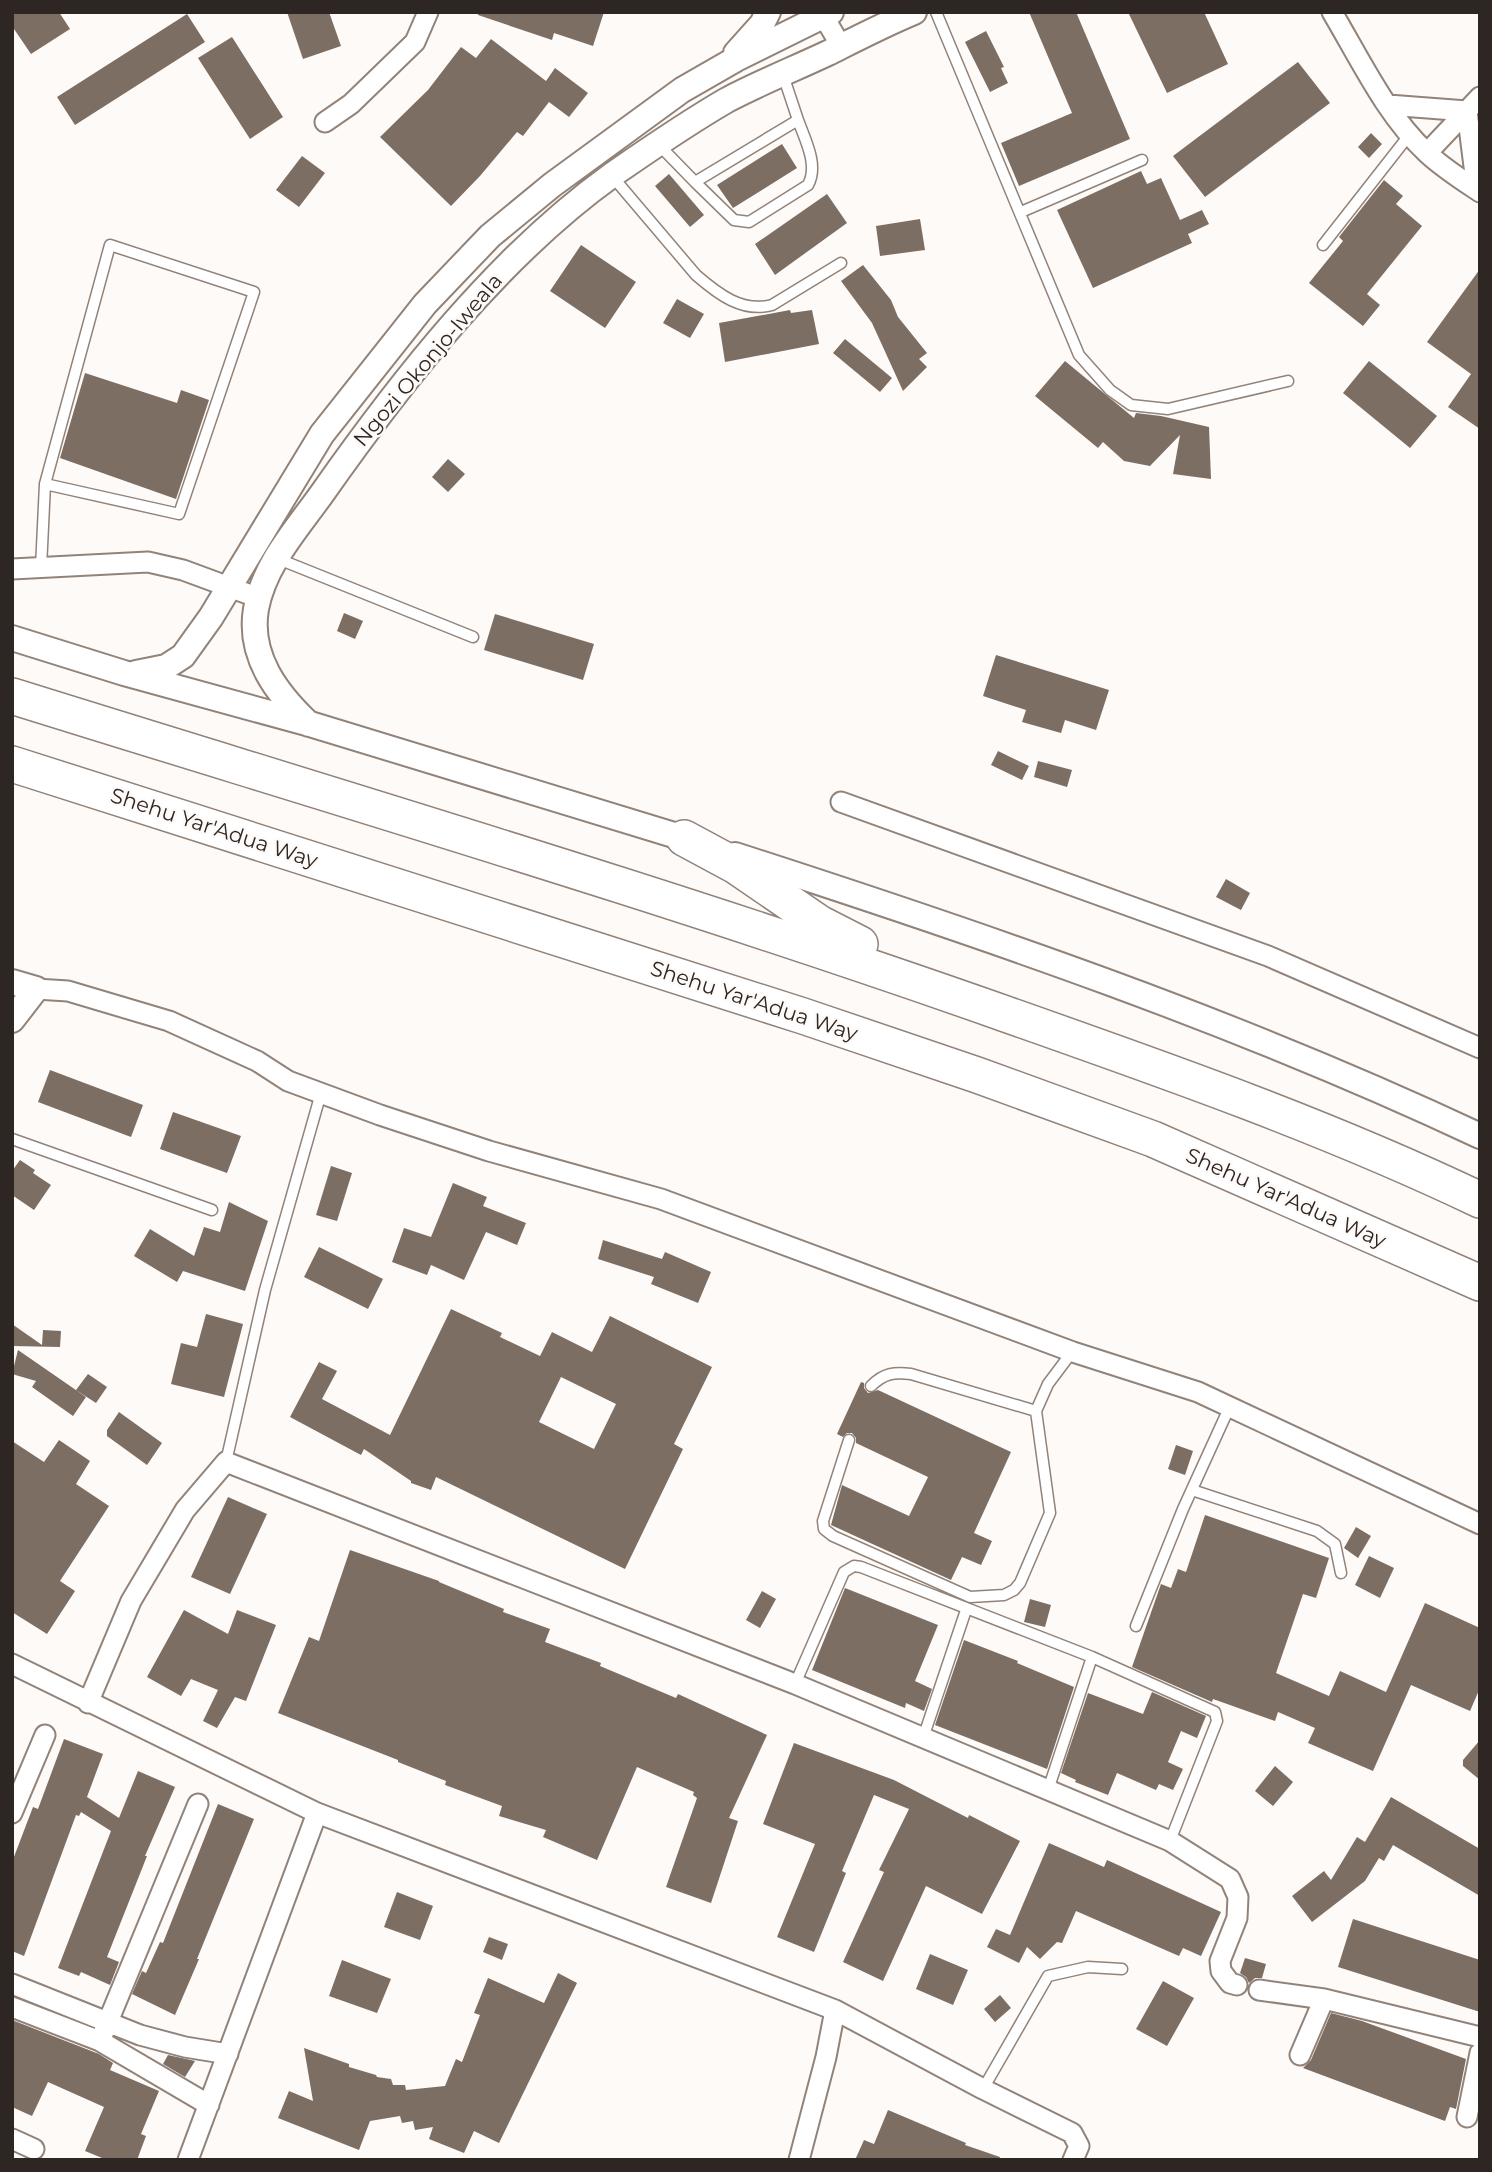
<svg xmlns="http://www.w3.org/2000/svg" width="1492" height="2172" viewBox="0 0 1492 2172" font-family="Montserrat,sans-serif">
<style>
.building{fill:#7d6e64;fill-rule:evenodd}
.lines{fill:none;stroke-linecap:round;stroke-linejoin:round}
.service-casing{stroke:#928379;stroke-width:13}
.minor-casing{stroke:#928379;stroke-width:23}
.tertiary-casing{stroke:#928379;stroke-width:28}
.motorway-casing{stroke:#928379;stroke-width:38}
.service{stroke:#fff;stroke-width:10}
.minor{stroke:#fff;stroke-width:19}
.tertiary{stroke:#fff;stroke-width:24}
.motorway{stroke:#fff;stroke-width:35}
.labels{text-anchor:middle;stroke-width:5;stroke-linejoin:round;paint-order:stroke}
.street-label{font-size:21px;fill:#2d2622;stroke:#fefaf8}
</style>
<rect width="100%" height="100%" fill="#fefaf8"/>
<path class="building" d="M12 12H59L70 29 31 54 12 26Z
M287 12H329L341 46 303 59Z
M478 12H604L593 46 554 33 552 40 478 15Z
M1029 12H1076L1130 139 1019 186 1001 143 1072 113Z
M1128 12H1204L1228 64 1167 93Z
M187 14 205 42 75 125 57 97Z
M986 31 1004 67 1001 68 1008 83 990 92 965 42Z
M232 37 283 117 250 139 198 58Z
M491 39 546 81 555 68 588 93 569 117 549 102 523 136 517 132 480 176 451 206 380 137 428 90 461 47 476 58Z
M1298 62 1330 103 1205 197 1173 156Z
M1371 133 1382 144 1369 158 1358 147Z
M782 144 797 168 733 208 717 185Z
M302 156 325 173 299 207 276 190Z
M1141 171 1147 184 1161 178 1180 220 1202 210 1209 224 1188 234 1192 243 1093 288 1057 210Z
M669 174 704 215 690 227 655 186Z
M1384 180 1403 196 1396 204 1422 226 1367 294 1380 305 1363 326 1309 283 1343 241 1339 237Z
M827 194 847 223 775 275 755 244Z
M920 219 925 250 880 256 876 226Z
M581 245 636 282 605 328 550 291Z
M863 265 891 300 898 317 927 353 919 359 927 367 903 391 872 323 841 281Z
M1480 269V429L1448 407 1471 374 1427 342Z
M677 299 704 314 690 338 663 323Z
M790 310 791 313 812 310 819 344 725 362 719 323Z
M845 339 892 378 880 392 833 353Z
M1065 361 1134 418 1136 413 1161 416 1209 427 1211 479 1173 474 1180 435 1150 466 1124 461 1103 442 1098 448 1035 396Z
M1369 361 1437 416 1410 448 1343 393Z
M85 373 177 403 181 390 209 400 176 499 60 458Z
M448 459 465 474 448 492 432 477Z
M344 613 363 621 355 639 337 631Z
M495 614 594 644 583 680 484 650Z
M996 655 1109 690 1096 730 1065 720 1061 733 1022 722 1026 710 983 696Z
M998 751 1029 766 1022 780 991 765Z
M1038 761 1072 770 1067 787 1034 777Z
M1226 879 1250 893 1241 910 1216 897Z
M50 1070 143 1105 131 1137 38 1102Z
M173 1112 241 1136 227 1173 160 1149Z
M20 1160 35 1170 33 1173 51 1185 34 1210 12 1195V1171Z
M331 1166 352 1173 337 1221 316 1215Z
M453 1183 487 1197 483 1206 526 1223 517 1245 486 1232 464 1280 431 1265 427 1275 392 1262 404 1228 431 1237Z
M229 1202 268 1221 245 1291 183 1271 177 1282 134 1256 150 1229 194 1256 204 1227 220 1232Z
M603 1240 662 1259 665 1252 711 1272 698 1303 651 1284 654 1277 598 1259Z
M319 1247 383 1279 368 1309 304 1277Z
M451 1309 502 1333 500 1337 540 1356 552 1332 592 1352 610 1316 712 1367 674 1444 683 1449 625 1569 436 1477 431 1490 411 1483V1481L364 1449 361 1455 290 1417 319 1362 337 1371 322 1399 390 1435ZM561 1377 616 1404 594 1449 539 1422Z
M206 1314 243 1324 224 1397 171 1384 181 1343 197 1347Z
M12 1324 42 1345 43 1330 61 1331 60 1347 12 1346Z
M18 1350 86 1397 73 1416 32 1387 36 1381 12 1374Z
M88 1374 107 1387 96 1403 76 1390Z
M861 1382 864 1383V1388L868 1393 878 1390 1011 1452 974 1533 992 1541 981 1565 962 1557 951 1580 831 1525 842 1485 909 1516 928 1477 856 1443V1438L852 1433H847L843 1437 837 1434Z
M119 1412 162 1443 147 1465 107 1436V1430Z
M59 1440 90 1461 76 1484 109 1506 60 1581 75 1591 47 1634 12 1612V1441L44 1462Z
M1176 1445 1193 1451 1185 1475 1168 1469Z
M228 1497 267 1514 230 1594 191 1577Z
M1205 1515 1329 1558 1316 1598 1303 1594 1276 1673 1329 1696 1340 1671 1386 1692 1425 1603 1480 1628V1688L1470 1711 1411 1685 1373 1771 1308 1743 1315 1728 1278 1712 1275 1721 1213 1699 1212 1702 1132 1667 1161 1584 1171 1588 1178 1569 1186 1572Z
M1356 1527 1371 1536 1358 1558 1344 1548Z
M350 1550 439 1581V1582L504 1609 503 1612 550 1629 545 1642 601 1663 600 1666 676 1698 678 1694 767 1735 729 1818 738 1821 711 1903 666 1887 697 1798 693 1795 694 1792 637 1767 597 1860 543 1837 546 1830 499 1816 502 1806 445 1785 446 1781 398 1762V1760L278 1713 309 1637 319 1641Z
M1369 1556 1394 1568 1380 1598 1355 1585Z
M845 1588 938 1625 915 1681 932 1689 924 1711 906 1703 905 1708 812 1670Z
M762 1591 776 1599 760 1628 746 1620Z
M1030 1599 1051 1605 1045 1627 1024 1622Z
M184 1610 228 1634 237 1610 276 1625 246 1701 235 1697 217 1728 203 1721 218 1690 191 1679 181 1696 147 1677Z
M964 1640 1018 1661 1017 1663 1074 1687 1047 1769 935 1725Z
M1152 1692 1206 1716 1197 1738 1181 1731 1168 1762 1183 1769 1173 1790 1159 1784 1156 1790 1117 1773 1108 1795 1075 1782 1076 1780 1061 1773 1088 1693 1143 1714Z
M64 1739 103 1754 87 1797 119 1818 138 1771 175 1787 145 1856H147L107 1957 119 1962 110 1985 81 1972 79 1976 58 1968 111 1831 81 1812 79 1816 76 1815 24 1956 12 1951V1862L33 1807 38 1809Z
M1480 1740V1780L1463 1766V1760Z
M794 1743 894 1780 968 1818 969 1815 1020 1841 982 1914 926 1886 883 1981 843 1962 884 1872 879 1870 909 1809 874 1795 842 1871 846 1873 814 1952 777 1937 815 1844 763 1824Z
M1275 1766 1293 1782 1273 1806 1255 1791Z
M1391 1797 1480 1849V1896L1393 1845 1384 1861 1379 1858 1365 1881 1312 1922 1292 1896 1324 1871 1331 1880 1357 1837 1365 1842Z
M218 1804 254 1819 197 1959H199L175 2015 132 1994 142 1971 146 1973 160 1942 163 1943Z
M1049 1843 1104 1867 1107 1860 1221 1912 1201 1956 1183 1948 1179 1956 1076 1911 1062 1943 1057 1942 1040 1959 1027 1947 1019 1963 987 1947 996 1929 1010 1935Z
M397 1892 433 1906 420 1940 384 1927Z
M1353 1919 1480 1960V2012L1338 1967Z
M489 1937 508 1944 502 1960 483 1952Z
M930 1954 968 1970 953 2005 916 1989Z
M1245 1958 1266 1964 1262 1978H1255L1249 1983 1246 1977 1240 1973Z
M342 1960 391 1979 377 2013 329 1996Z
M558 1973 577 1983 499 2143 474 2131 464 2153 429 2139 433 2127 415 2130 413 2121 402 2123 400 2116 370 2121 359 2150 278 2118 289 2091 313 2101 304 2048 349 2064V2067L376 2075 377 2077 391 2079 393 2085H405L406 2090 445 2086 456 2059 462 2062 480 2015 474 2013 488 1978 544 2003Z
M1163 1981 1194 1998 1167 2046 1136 2029Z
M1000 1995 1011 2008 995 2022 984 2009Z
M1331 2013 1362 2021 1466 2059 1456 2109 1450 2107 1445 2121 1303 2068 1311 2060Z
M12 2020 99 2054 113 2063 110 2070 159 2091 141 2134 146 2136 137 2160H107L85 2151 104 2107 48 2082 32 2116 12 2107Z
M168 2055 195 2061 185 2077 163 2064Z
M888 2110 966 2143 965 2145 1000 2157 999 2160H855L864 2140 874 2144Z"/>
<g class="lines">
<g class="service-casing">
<path id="service" d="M936 12 1079 355 1110 390 1131 405 1168 409 1288 381
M659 145 695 182 798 120 783 75
M612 176 696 275C718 294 742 313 772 305L841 263
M695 182 734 220 749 222 808 185C819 165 805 140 798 120
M1021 212 1142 160
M1323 245 1410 134
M276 558 473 637
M41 568 45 484 110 245 254 292 179 514 45 484
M12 1139 212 1210
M871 1386C884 1373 894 1372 911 1374L1036 1411
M849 1440 823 1521 824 1529 833 1536 970 1597 1004 1595 1014 1590 1020 1583 1050 1513 1036 1411 1048 1384 1072 1352
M226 1462 265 1290 321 1093
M1192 1490 1317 1531 1335 1544 1341 1573
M1136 1626 1183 1509 1230 1406
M795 1684 844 1572 854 1566 861 1567 1092 1657 1215 1712 1217 1721 1170 1841
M923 1738 966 1610
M1048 1790 1092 1657
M983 2089 1048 1976 1088 1967 1122 1969"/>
</g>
<g class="minor-casing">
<path id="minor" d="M821 12 841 46
M1332 12C1360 59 1386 115 1427 153 1443 168 1462 180 1480 192
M1388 105 1467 111 1477 190
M325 122 351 104 415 42 428 12
M1427 153 1480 97
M12 569 148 562 183 570 259 598
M841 802 1268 956 1480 1048
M36 989 68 991 169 1021 257 1061 288 1081 380 1115 489 1151 661 1199 1073 1352 1198 1392 1480 1524
M12 1664 317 1813 835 2010 983 2089 1072 2133 1079 2146 1073 2160
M88 1703 131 1601 185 1510 226 1462 795 1684 1170 1841 1230 1879 1238 1897 1237 1918 1220 1961 1221 1971 1230 1983 1237 1985
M12 1813 45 1735
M12 1984 140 2035 185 2047 228 2054
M1259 1990 1324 1999 1480 2037
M12 2007 100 2041 209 2105
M100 2041 198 1804
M1300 2055 1324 1999
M1467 2117 1480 2053
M12 2139 34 2149
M188 2160 317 1813
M799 2160 826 2057 835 2010"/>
</g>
<g class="tertiary-casing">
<path id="tertiary" d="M736 53 762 24 768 12
M12 638 124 673 310 724 700 843
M136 673 166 667 183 656 211 617 322 434 425 304 490 236 552 185 682 90 736 59 831 12
M309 724C277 694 248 656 256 609 264 565 296 530 321 495 401 381 498 257 612 175 648 150 689 122 727 100 759 83 794 69 828 53 856 39 885 24 914 12
M735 855C986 936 1240 1023 1480 1136
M12 982 36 989 12 1020"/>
</g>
<g class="motorway-casing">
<path id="motorway" d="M12 696C342 799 674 897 1000 1012 1162 1069 1325 1126 1480 1200
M12 764 803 1016 977 1075 1153 1139 1480 1283
M684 838 736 866 819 923 860 944"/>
</g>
<use href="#service" class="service"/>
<use href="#minor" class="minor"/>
<use href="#tertiary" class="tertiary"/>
<use href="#motorway" class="motorway"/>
</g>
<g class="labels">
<g class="street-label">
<text transform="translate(428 360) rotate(-50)" y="7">Ngozi Okonjo-Iweala</text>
<text transform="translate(214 828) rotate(18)" y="7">Shehu Yar'Adua Way</text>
<text transform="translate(754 1001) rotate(18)" y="7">Shehu Yar'Adua Way</text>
<text transform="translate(1286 1198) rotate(24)" y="7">Shehu Yar'Adua Way</text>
</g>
</g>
<rect width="1492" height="2172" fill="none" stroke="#2d2622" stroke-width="28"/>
</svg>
